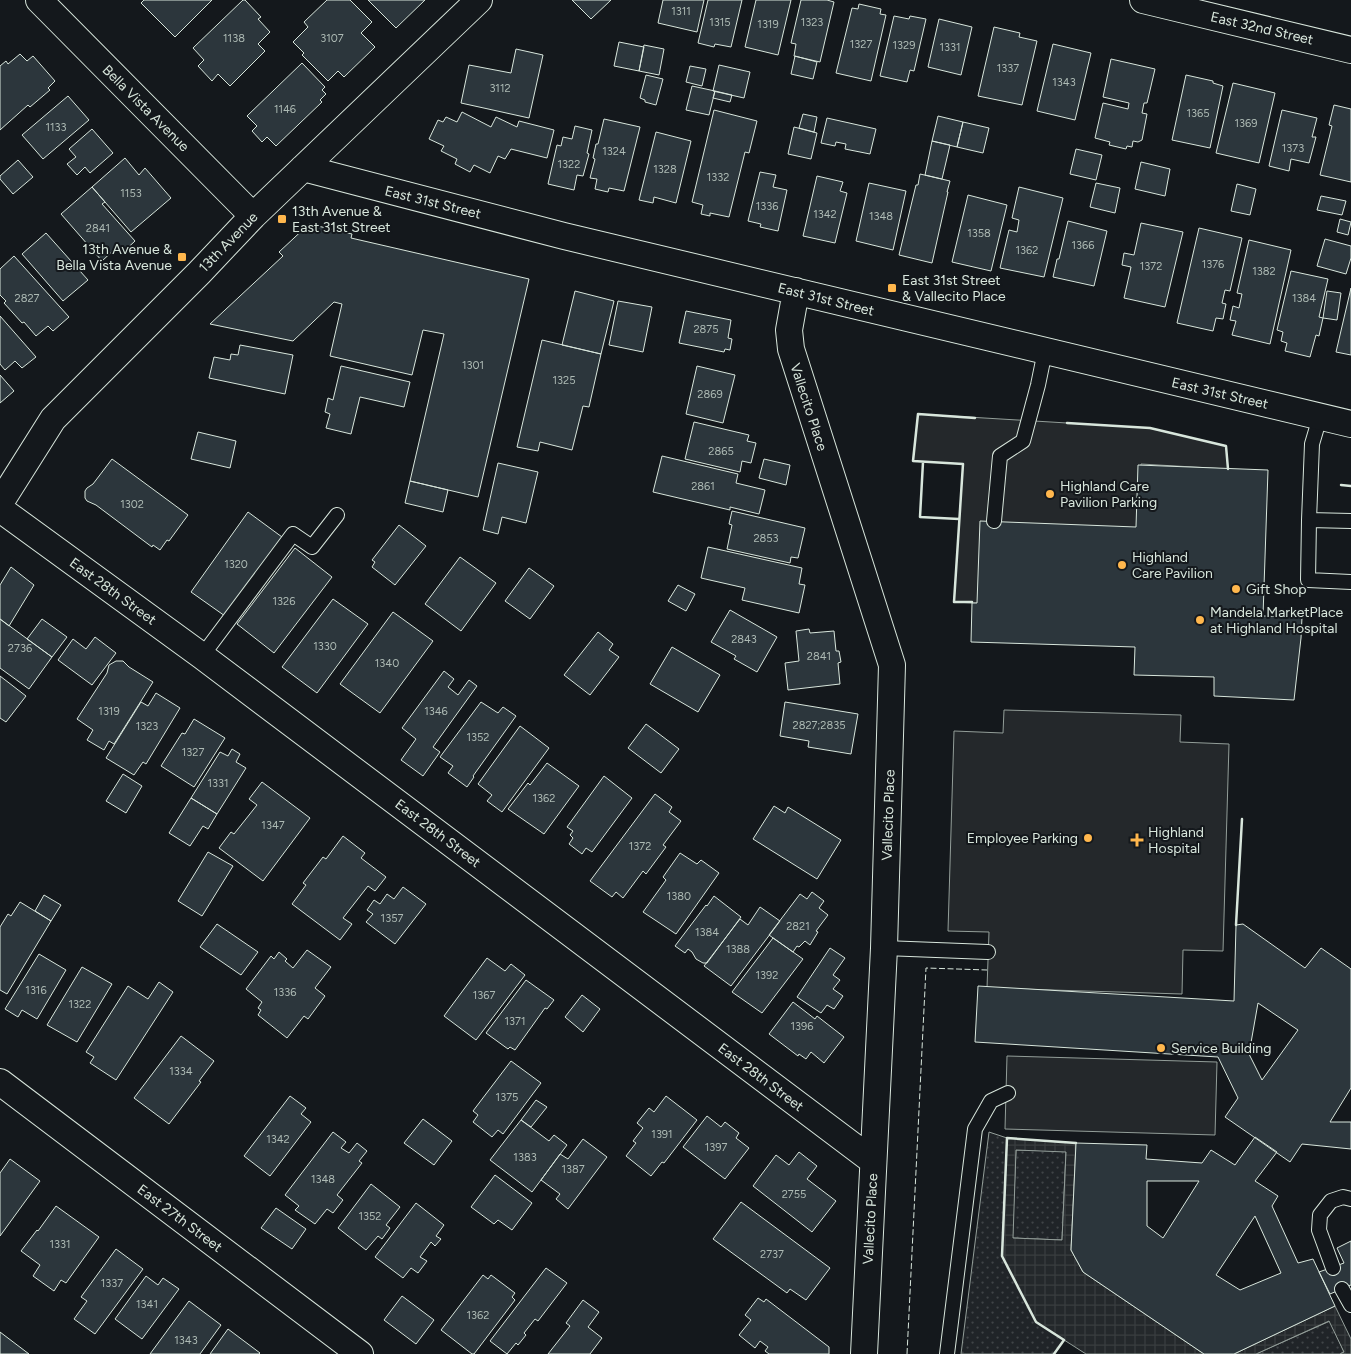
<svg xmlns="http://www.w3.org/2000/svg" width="1351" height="1354" viewBox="0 0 1351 1354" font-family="Figtree,sans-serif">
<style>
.grass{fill:url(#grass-dots);stroke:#939e99}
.parking{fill:#24282b;stroke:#939e99}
.plaza{fill:url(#plaza-grid);stroke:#939e99;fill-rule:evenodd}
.building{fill:#2c363c;stroke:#d8e6dc;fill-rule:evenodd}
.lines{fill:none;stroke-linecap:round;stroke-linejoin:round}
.service-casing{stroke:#d8e6dc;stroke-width:16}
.minor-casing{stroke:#d8e6dc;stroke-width:28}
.service{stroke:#14181c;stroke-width:14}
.minor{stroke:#14181c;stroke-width:26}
.fence{stroke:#d8e6dc;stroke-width:1;stroke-dasharray:6 2.5;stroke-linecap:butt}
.wall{stroke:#d8e6dc;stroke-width:2.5}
.poi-dot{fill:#ffb74d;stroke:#14181c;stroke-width:2}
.labels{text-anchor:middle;stroke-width:4;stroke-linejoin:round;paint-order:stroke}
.number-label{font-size:11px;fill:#adbab4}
.street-label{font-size:14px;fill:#d8e6dc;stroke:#14181c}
.poi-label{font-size:14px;fill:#d8e6dc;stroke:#14181c;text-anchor:start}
</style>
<defs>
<pattern id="grass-dots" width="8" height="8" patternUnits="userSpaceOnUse" patternTransform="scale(1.25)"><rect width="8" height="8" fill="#202428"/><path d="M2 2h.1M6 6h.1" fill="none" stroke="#404447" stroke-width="1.8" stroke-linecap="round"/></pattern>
<pattern id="plaza-grid" width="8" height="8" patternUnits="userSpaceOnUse" patternTransform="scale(1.25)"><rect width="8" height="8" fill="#24282b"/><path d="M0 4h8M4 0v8" fill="none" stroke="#393d3f"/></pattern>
</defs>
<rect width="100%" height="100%" fill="#14181c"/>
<path class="grass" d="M989 1132 1007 1138 1002 1256 1036 1322 1064 1340 1054 1354H961Z
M1016 1150 1066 1151 1062 1240 1012 1238Z
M1330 1321 1344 1352 1340 1354H1256Z"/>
<path class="parking" d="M918 414 1150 428 1226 446 1228 469 1141 464 1133 611 954 602 963 464 913 461Z
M1004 710 1181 715 1180 742 1229 744 1223 951 1183 950 1182 994 987 988 989 932 948 931 954 731 1003 733Z
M1007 1056 1217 1062 1215 1135 1005 1129Z"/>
<path class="plaza" d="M1007 1138 1076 1143 1071 1250 1083 1272 1204 1354H1086L1036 1322 1002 1256ZM1016 1150 1066 1152 1062 1240 1013 1238Z
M1335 1306 1351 1339V1354H1340L1344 1352 1329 1321 1256 1354H1234Z"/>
<path class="building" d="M144 0H212L175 37 141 3Z
M243 0H245L261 17 258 19 270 32 258 44 265 51 230 86 218 74 212 81 198 66 204 60 193 48Z
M327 0H350L372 22 361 33 375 47 344 77 338 71 328 81 302 55 304 53 293 42 308 27 304 22Z
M368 0H425L396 28Z
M572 0H611L591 19Z
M663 0H704L697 32 658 23Z
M708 0H742L731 47 715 44 714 47 698 43Z
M756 0H791L778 55 745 47Z
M801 0H827L834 2 820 62 794 56 796 44 791 43Z
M859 4 881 9 880 14 886 15 871 81 836 73 852 8 858 9Z
M894 16 909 19 910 16 926 19 914 71 910 70 907 82 880 76Z
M939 19 972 27 961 75 928 67Z
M994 27 1020 33 1019 37 1037 41 1022 105 978 96Z
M619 42 644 47 639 71 614 66Z
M1053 44 1091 53 1075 120 1037 111Z
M644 45 664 49 659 75 639 71Z
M516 49 543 55 529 118 461 103 469 65 511 73Z
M20 54 27 61 33 56 55 81 48 88 50 90 30 107 28 105 0 130V66L6 61 8 64Z
M795 56 817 62 813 79 791 74Z
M1111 59 1155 69 1147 103H1144L1142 113 1147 114 1142 140 1138 142 1133 141 1132 147 1127 146 1126 149 1109 145 1110 142 1095 138 1103 103 1128 109 1129 103 1103 97Z
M302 63 325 87 322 90 326 94 320 100 322 102 276 146 267 137 262 142 252 131 257 126 247 116Z
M719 65 750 72 744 98 713 91Z
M690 66 706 69 702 86 686 82Z
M646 75 663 79 656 105 645 102V100L640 98Z
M1186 75 1213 81V83L1223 86 1210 148 1172 140Z
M1233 83 1275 93 1259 163 1216 153Z
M692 86 715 91 709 115 686 110Z
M715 91 732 95 730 102 713 98Z
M68 96 89 120 43 159 22 135Z
M1334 105 1351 109V182L1320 175 1332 126 1329 125Z
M714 110 757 121 749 153 745 152 729 217 710 213V216L701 214 703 205 692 202Z
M1282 110 1317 118 1312 137H1316L1309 163 1291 159 1289 171 1269 166Z
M462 112 491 127 496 117 517 127 519 121 554 130 547 158 511 149 505 159 498 156 490 173 474 165 470 172 455 164 457 159 441 151 444 146 429 139 438 120 443 122 446 117 457 122Z
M803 114 817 117 814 132 799 128Z
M938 116 963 122 957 147 932 141Z
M827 118 876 129 870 154 845 149 846 144 836 142 835 146 821 143Z
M604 119 640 127 624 191 609 188 608 192 595 189 597 179 590 178 595 159 593 158 596 144H598Z
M963 122 989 128 983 153 957 147Z
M575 126 592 130 587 153 589 154 583 176 577 175 574 190 548 184 557 145 561 146 563 137 572 139Z
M794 127 817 133 811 159 788 154Z
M92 129 113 153 90 173 85 167 77 175 67 164 76 157 69 149Z
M656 132 691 141 676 203 654 197 653 203 639 200Z
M932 141 950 145 942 179 925 175Z
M1076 149 1102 155 1096 180 1070 174Z
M125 158 139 175 145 168 171 198 131 232 92 187Z
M18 160 33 177 13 194 0 179V176Z
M1141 162 1170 169 1165 196 1135 189Z
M760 172 776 175 773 187 787 190 778 231 760 227 761 224 748 221Z
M920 174 950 181 947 192H948L932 263 899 255 916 185H918Z
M817 176 843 182 840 191 847 193 835 243 803 236Z
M869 183 906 191 893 250 856 241Z
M1096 183 1120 188 1115 213 1090 207Z
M1237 184 1256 189 1250 215 1231 211Z
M92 187 105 202 102 204 135 241 121 254 116 248 102 261 61 214Z
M1019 187 1063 198 1044 277 1000 268 1009 230 1017 232 1019 220 1012 218Z
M968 195 1007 205 991 271 952 262Z
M1321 196 1346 201 1342 215 1317 210Z
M1340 219 1351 222 1348 235 1337 232Z
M1068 221 1107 231 1094 286 1053 277 1057 259H1059Z
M1141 223 1183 232 1165 307 1124 298 1131 267 1122 265 1124 253 1134 255Z
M309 224 352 234 351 238 529 279 478 497 410 481 444 334 423 330 412 375 330 356 342 304 334 302 293 341 210 324 283 256 279 252Z
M1199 228 1242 238 1230 291 1225 290 1222 303 1226 304 1223 319 1216 318 1213 331 1177 323Z
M46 233 88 280 63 301 22 254Z
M1325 239 1351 246V258L1346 274 1317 266Z
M1249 240 1291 250 1270 344 1232 335 1236 321 1230 320 1233 306 1239 308 1242 294 1237 293Z
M14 256 69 317 53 331 48 326 36 336 24 322 22 323 4 303 6 301 0 295V269Z
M1291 271 1328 279 1319 317 1323 318 1319 336 1316 335 1310 357 1285 351 1287 343 1281 341 1283 332 1277 330Z
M1351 288V355L1336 352Z
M575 291 614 301 601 354 562 345Z
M1327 291 1341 293 1337 320 1323 318Z
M618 301 652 307 643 352 609 345Z
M686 311 731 320 728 338 732 339 730 350 725 349 724 352 679 343Z
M0 316 36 357 22 368 15 361 5 370 0 364Z
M542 340 601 354 589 407 583 406 572 450 540 442 538 451 517 447Z
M240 345 293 355 285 394 209 378 214 357 230 360 231 354 238 355Z
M341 366 410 382 404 407 360 397 351 434 326 428 330 414 325 412 328 398 333 400Z
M697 366 735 375 723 423 686 414Z
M0 375 14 391 0 403Z
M694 422 749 435 747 441 756 443 751 463 742 461 740 472 685 459Z
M198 432 236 441 230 468 191 459Z
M662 456 738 474 736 483 765 490 759 514 730 507V510L653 492Z
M112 459 188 515 169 541 167 540 160 550 153 545 152 547 96 505 87 501 85 498V491L87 488 93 484Z
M764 459 790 465 786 485 759 478Z
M498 463 538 472 526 523 502 517 498 534 483 530Z
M1138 465 1268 470 1263 616 1302 617 1301 638 1294 700 1214 696V677L1134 675 1135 647 971 642 972 603H977L980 521 1136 527Z
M410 481 448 490 443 512 405 503Z
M732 511 805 528 798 558 791 557 790 563 727 549 732 525 729 524Z
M248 512 282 537 225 616 191 592Z
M399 525 426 546 395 585 372 567 375 562 372 560Z
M708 547 802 568 799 584 805 585 799 613 742 600 745 588 701 578Z
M295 548 332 577 274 653 237 624Z
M460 557 496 583 461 631 425 604Z
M11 567 34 585 9 626 0 619V585Z
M529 568 554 586 530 619 505 601Z
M678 585 695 594 686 611 668 601Z
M333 599 368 624 317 693 282 667Z
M730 610 777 637 757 672 734 659 736 656 711 642Z
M393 612 433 641 380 713 340 684Z
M0 619 52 657 29 689 0 668Z
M42 619 67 637 52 657 27 639Z
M809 629 810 633 834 631 836 651H839L841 662 838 663 840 684 788 690 785 663 799 661 796 631Z
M598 632 613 644 609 650 619 657 590 695 564 675Z
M95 637 116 653 92 685 58 660 73 639 86 649Z
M672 647 720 675 698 712 650 684Z
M116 661H123L129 667 153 682 114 744 109 741 104 750 87 740 93 730 77 719 107 673 109 665Z
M444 671 454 679 448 687 458 695 469 680 477 686 433 747 440 752 423 776 401 760 416 739 402 728Z
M0 676 26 696 6 722 0 718Z
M156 693 180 708 146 764 143 762 134 775 106 758 141 702 148 706Z
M481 702 498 713 503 707 516 716 473 776 474 777 467 787 448 773 453 766 440 757Z
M785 702 858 714 851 754 808 747 809 741 780 736Z
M194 719 225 738 194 787 161 766 182 733 185 734Z
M646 724 679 749 661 773 628 748Z
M520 726 549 748 502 812 487 801 492 795 478 784Z
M232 749 240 754 236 762 246 768 217 814 191 798 220 752 228 756Z
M547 763 579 786 544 834 508 809 528 783 530 785Z
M123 774 142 786 126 813 106 801Z
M604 776 632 798 592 852 586 848 582 854 569 844 573 838 570 835 573 831 567 827Z
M262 782 310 818 263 881 219 848 231 832 234 834 257 805 249 799Z
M655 794 672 807 669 812 681 821 663 845 666 847 646 874 643 871 623 898 616 892 612 897 590 881Z
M191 798 217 814 208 829 203 826 190 846 169 833Z
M774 806 785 813 788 807 841 840 817 879 753 839Z
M343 836 365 853 361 858 386 877 375 891 368 886 343 918 352 924 340 940 292 904 306 885 303 883 323 857 326 859Z
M208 852 233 866 202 916 178 901Z
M680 853 697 864 701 860 719 873 676 934 643 912 666 880 663 877Z
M403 887 426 904 395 944 366 922 373 914 367 910 374 900 380 904 387 894 394 899Z
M812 892 824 901 819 908 828 915 816 931 818 932 810 945 805 941 799 947 797 946 793 952 769 935 800 894 807 899Z
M44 895 61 905 51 921 35 911Z
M714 896 741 917 707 963H703L696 959 692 952 688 949 685 953 675 946 706 905 707 906Z
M20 902 51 921 7 994 0 990V927L8 914 11 916Z
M760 907 780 921 731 986 704 966 740 919 748 925Z
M217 924 258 952 241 975 200 947Z
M1243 924 1305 968 1321 948 1351 969V1088L1330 1122H1351V1149L1302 1144 1290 1162 1225 1117 1238 1098 1218 1057 975 1042 978 986 1234 1001 1236 925ZM1258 1003 1298 1030 1262 1080 1249 1054Z
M773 938 803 959 762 1013 732 992Z
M830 948 845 958 833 975 840 980 833 989 843 996 834 1009 827 1005 821 1013 797 997Z
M307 950 331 967 315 988 325 996 308 1019 304 1016 287 1038 258 1015 261 1010 258 1008 262 1002 246 989 271 956 274 959 279 952 287 959 285 961 293 968Z
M39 954 66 970 37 1019 22 1010 18 1017 5 1009Z
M487 958 505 971 511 964 525 975 476 1040 444 1016Z
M82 967 112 984 77 1042 47 1025Z
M526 980 554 1000 547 1009 545 1008 515 1050 510 1047 508 1049 486 1033Z
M159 982 173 992 116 1080 90 1063 94 1057 86 1052 128 986 148 999Z
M582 995 600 1009 583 1032 565 1017Z
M793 1002 815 1019 817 1016 844 1037 824 1063 811 1052 806 1059 799 1054 798 1056 769 1034Z
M181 1036 214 1061 199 1081 201 1082 169 1124 134 1098Z
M511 1061 541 1083 503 1134 498 1130 492 1137 473 1122 478 1115 473 1111Z
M290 1096 306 1108 301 1114 311 1122 270 1176 244 1156Z
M666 1096 697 1120 664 1163 662 1162 651 1176 626 1156 636 1143 633 1141 643 1128 637 1123 649 1108 654 1112Z
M536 1100 547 1107 531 1127 521 1120Z
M707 1116 721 1127 725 1122 739 1133 736 1138 749 1148 725 1179 683 1147Z
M423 1119 452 1141 434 1165 404 1143Z
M521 1120 549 1141 554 1135 567 1145 532 1192 490 1160Z
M333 1132 346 1142 341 1148 349 1153 357 1143 367 1151 359 1161 362 1163 337 1195 343 1200 333 1213 327 1209 315 1224 295 1210 299 1206 285 1195Z
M1255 1137 1277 1152 1255 1181 1278 1196 1272 1206 1298 1263 1313 1259 1335 1306 1234 1354H1204L1083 1272 1071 1250 1076 1143 1147 1145 1146 1159 1202 1163 1211 1150 1235 1165ZM1147 1181H1199L1163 1238 1147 1226ZM1255 1216 1281 1273 1240 1290 1216 1275Z
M583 1139 607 1157 568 1209 556 1199 560 1194 541 1180 560 1154 568 1159Z
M799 1152 817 1166 807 1179 836 1201 812 1232 753 1186 776 1155 789 1165Z
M10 1159 40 1181 0 1236V1173Z
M495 1175 532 1203 512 1230 498 1220 494 1224 471 1207Z
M371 1184 400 1207 386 1225 390 1228 382 1239 378 1236 366 1250 338 1228Z
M741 1202 830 1268 806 1300 790 1289 787 1293 713 1239Z
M416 1203 444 1225 436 1236 441 1239 435 1246 431 1242 420 1257 427 1261 418 1273 411 1268 403 1278 375 1257Z
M56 1206 99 1237 66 1283 61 1280 54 1291 33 1276 40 1265 21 1251 37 1230 38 1231Z
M276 1208 306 1229 292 1249 261 1228Z
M1351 1241V1285L1330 1294 1319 1272 1344 1263 1337 1248Z
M116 1249 143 1269 95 1334 74 1319 87 1301 81 1297Z
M546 1268 567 1283 538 1321 535 1319 524 1333 526 1335 518 1345 516 1343 507 1354 490 1341Z
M483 1275 488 1279 491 1275 515 1293 512 1297 515 1300 474 1354H472L441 1330Z
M146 1276 158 1285 163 1278 179 1289 142 1339 115 1319Z
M402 1296 434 1320 416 1344 384 1320Z
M758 1298 764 1302 766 1299 829 1347V1354H769L765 1351 768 1347 760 1341 755 1348 739 1335 751 1320 745 1315Z
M583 1300 599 1312 588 1327 602 1338 590 1354H548L570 1326 566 1323Z
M189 1301 221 1325 200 1354H150Z
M228 1329 260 1353 259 1354H210Z
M0 1332 29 1354H0Z"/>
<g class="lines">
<g class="service-casing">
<path id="service" d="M1309 520 1312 444 1320 417
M994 521 1000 456 1023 441 1038 385 1045 351
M1351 521 1309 520 1308 580 1351 582
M202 656 293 534 312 547 337 515
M884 948 988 952
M1333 1268 1319 1230 1320 1215 1331 1201 1343 1197 1351 1199
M1342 1289 1351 1305
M947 1354 975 1129 991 1101 1008 1093"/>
</g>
<g class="minor-casing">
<path id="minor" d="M39 0 253 216
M1143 0 1351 50
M303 168 564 236 1351 424
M796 291 789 330 791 349 892 665 884 948 864 1354
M0 503 53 419 199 273 253 216 479 0
M0 509 202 656 873 1161
M0 1082 360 1354"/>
</g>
<use href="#service" class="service"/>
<use href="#minor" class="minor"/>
<path class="fence" d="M907 1354 926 968 987 970"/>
<path class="wall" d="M1067 423 1150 428 1226 446 1228 469
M923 462 920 517 959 519
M1341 485 1351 486
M972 602H954L963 464 913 461 918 414 975 418
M1236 925 1242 819
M1054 1354 1064 1340 1036 1322 1002 1256 1007 1138 1076 1143"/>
</g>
<g class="poi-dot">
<rect x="277" y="214" width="10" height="10" rx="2.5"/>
<rect x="177" y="252" width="10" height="10" rx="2.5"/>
<rect x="887" y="283" width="10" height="10" rx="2.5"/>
<circle cx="1050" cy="494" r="5"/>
<circle cx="1122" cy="565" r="5"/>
<circle cx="1236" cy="589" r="5"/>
<circle cx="1200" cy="620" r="5"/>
<circle cx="1088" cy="838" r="5"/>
<path d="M1134.5 832.5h5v5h5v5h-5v5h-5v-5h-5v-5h5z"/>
<circle cx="1161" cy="1048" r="5"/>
</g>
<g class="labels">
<g class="number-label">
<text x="681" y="15">1311</text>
<text x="720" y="26">1315</text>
<text x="812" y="26">1323</text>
<text x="768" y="28">1319</text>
<text x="234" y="42">1138</text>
<text x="332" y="42">3107</text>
<text x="861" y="48">1327</text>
<text x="904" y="49">1329</text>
<text x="950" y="51">1331</text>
<text x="1008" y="72">1337</text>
<text x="1064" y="86">1343</text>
<text x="500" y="92">3112</text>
<text x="285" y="113">1146</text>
<text x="1198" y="117">1365</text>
<text x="1246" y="127">1369</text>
<text x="56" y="131">1133</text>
<text x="1293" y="152">1373</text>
<text x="614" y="155">1324</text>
<text x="569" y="168">1322</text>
<text x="665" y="173">1328</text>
<text x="718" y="181">1332</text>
<text x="131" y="197">1153</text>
<text x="767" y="210">1336</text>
<text x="825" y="218">1342</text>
<text x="881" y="220">1348</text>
<text x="98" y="232">2841</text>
<text x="979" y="237">1358</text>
<text x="1083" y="249">1366</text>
<text x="1027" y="254">1362</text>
<text x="1213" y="268">1376</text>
<text x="1151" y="270">1372</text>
<text x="1264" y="275">1382</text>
<text x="27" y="302">2827</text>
<text x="1304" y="302">1384</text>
<text x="706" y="333">2875</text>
<text x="473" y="369">1301</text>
<text x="564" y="384">1325</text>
<text x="710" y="398">2869</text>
<text x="721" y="455">2865</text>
<text x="703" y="490">2861</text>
<text x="132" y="508">1302</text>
<text x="766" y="542">2853</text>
<text x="236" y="568">1320</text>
<text x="284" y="605">1326</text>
<text x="744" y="643">2843</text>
<text x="325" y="650">1330</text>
<text x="20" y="652">2736</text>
<text x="819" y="660">2841</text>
<text x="387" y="667">1340</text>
<text x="109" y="715">1319</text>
<text x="436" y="715">1346</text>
<text x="819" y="729">2827;2835</text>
<text x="147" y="730">1323</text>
<text x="478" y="741">1352</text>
<text x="193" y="756">1327</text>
<text x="218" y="787">1331</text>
<text x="544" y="802">1362</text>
<text x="273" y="829">1347</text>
<text x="640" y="850">1372</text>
<text x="679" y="900">1380</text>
<text x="392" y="922">1357</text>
<text x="798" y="930">2821</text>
<text x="707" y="936">1384</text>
<text x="738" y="953">1388</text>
<text x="767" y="979">1392</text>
<text x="36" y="994">1316</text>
<text x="285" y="996">1336</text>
<text x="484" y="999">1367</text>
<text x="80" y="1008">1322</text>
<text x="515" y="1025">1371</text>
<text x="802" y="1030">1396</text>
<text x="181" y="1075">1334</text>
<text x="507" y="1101">1375</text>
<text x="662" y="1138">1391</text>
<text x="278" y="1143">1342</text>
<text x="716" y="1151">1397</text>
<text x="525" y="1161">1383</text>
<text x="573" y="1173">1387</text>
<text x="323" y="1183">1348</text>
<text x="794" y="1198">2755</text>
<text x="370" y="1220">1352</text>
<text x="60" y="1248">1331</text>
<text x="772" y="1258">2737</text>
<text x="112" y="1287">1337</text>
<text x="147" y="1308">1341</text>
<text x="478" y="1319">1362</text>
<text x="186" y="1344">1343</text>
</g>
<g class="street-label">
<text transform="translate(1262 28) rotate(13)" y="5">East 32nd Street</text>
<text transform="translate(146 108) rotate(45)" y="5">Bella Vista Avenue</text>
<text transform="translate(433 202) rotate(14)" y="5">East 31st Street</text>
<text transform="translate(228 242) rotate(-46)" y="5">13th Avenue</text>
<text transform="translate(826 299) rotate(14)" y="5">East 31st Street</text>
<text transform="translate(1220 393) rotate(13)" y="5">East 31st Street</text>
<text transform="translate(809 407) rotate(72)" y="5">Vallecito Place</text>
<text transform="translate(113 591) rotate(36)" y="5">East 28th Street</text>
<text transform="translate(888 815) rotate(-88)" y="5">Vallecito Place</text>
<text transform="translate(438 833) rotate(37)" y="5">East 28th Street</text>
<text transform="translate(761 1077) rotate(37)" y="5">East 28th Street</text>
<text transform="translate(180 1218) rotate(37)" y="5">East 27th Street</text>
<text transform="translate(870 1219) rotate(-87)" y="5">Vallecito Place</text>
</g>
<g class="poi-label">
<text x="292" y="216">13th Avenue &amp;<tspan x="292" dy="16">East 31st Street</tspan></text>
<text x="172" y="254" text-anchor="end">13th Avenue &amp;<tspan x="172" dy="16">Bella Vista Avenue</tspan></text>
<text x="902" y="285">East 31st Street<tspan x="902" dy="16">&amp; Vallecito Place</tspan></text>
<text x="1060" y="491">Highland Care<tspan x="1060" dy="16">Pavilion Parking</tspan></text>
<text x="1132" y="562">Highland<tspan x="1132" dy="16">Care Pavilion</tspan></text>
<text x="1246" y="594">Gift Shop</text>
<text x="1210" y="617">Mandela MarketPlace<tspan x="1210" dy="16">at Highland Hospital</tspan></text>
<text x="1148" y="837">Highland<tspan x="1148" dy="16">Hospital</tspan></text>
<text x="1078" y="843" text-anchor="end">Employee Parking</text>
<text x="1171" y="1053">Service Building</text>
</g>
</g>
</svg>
